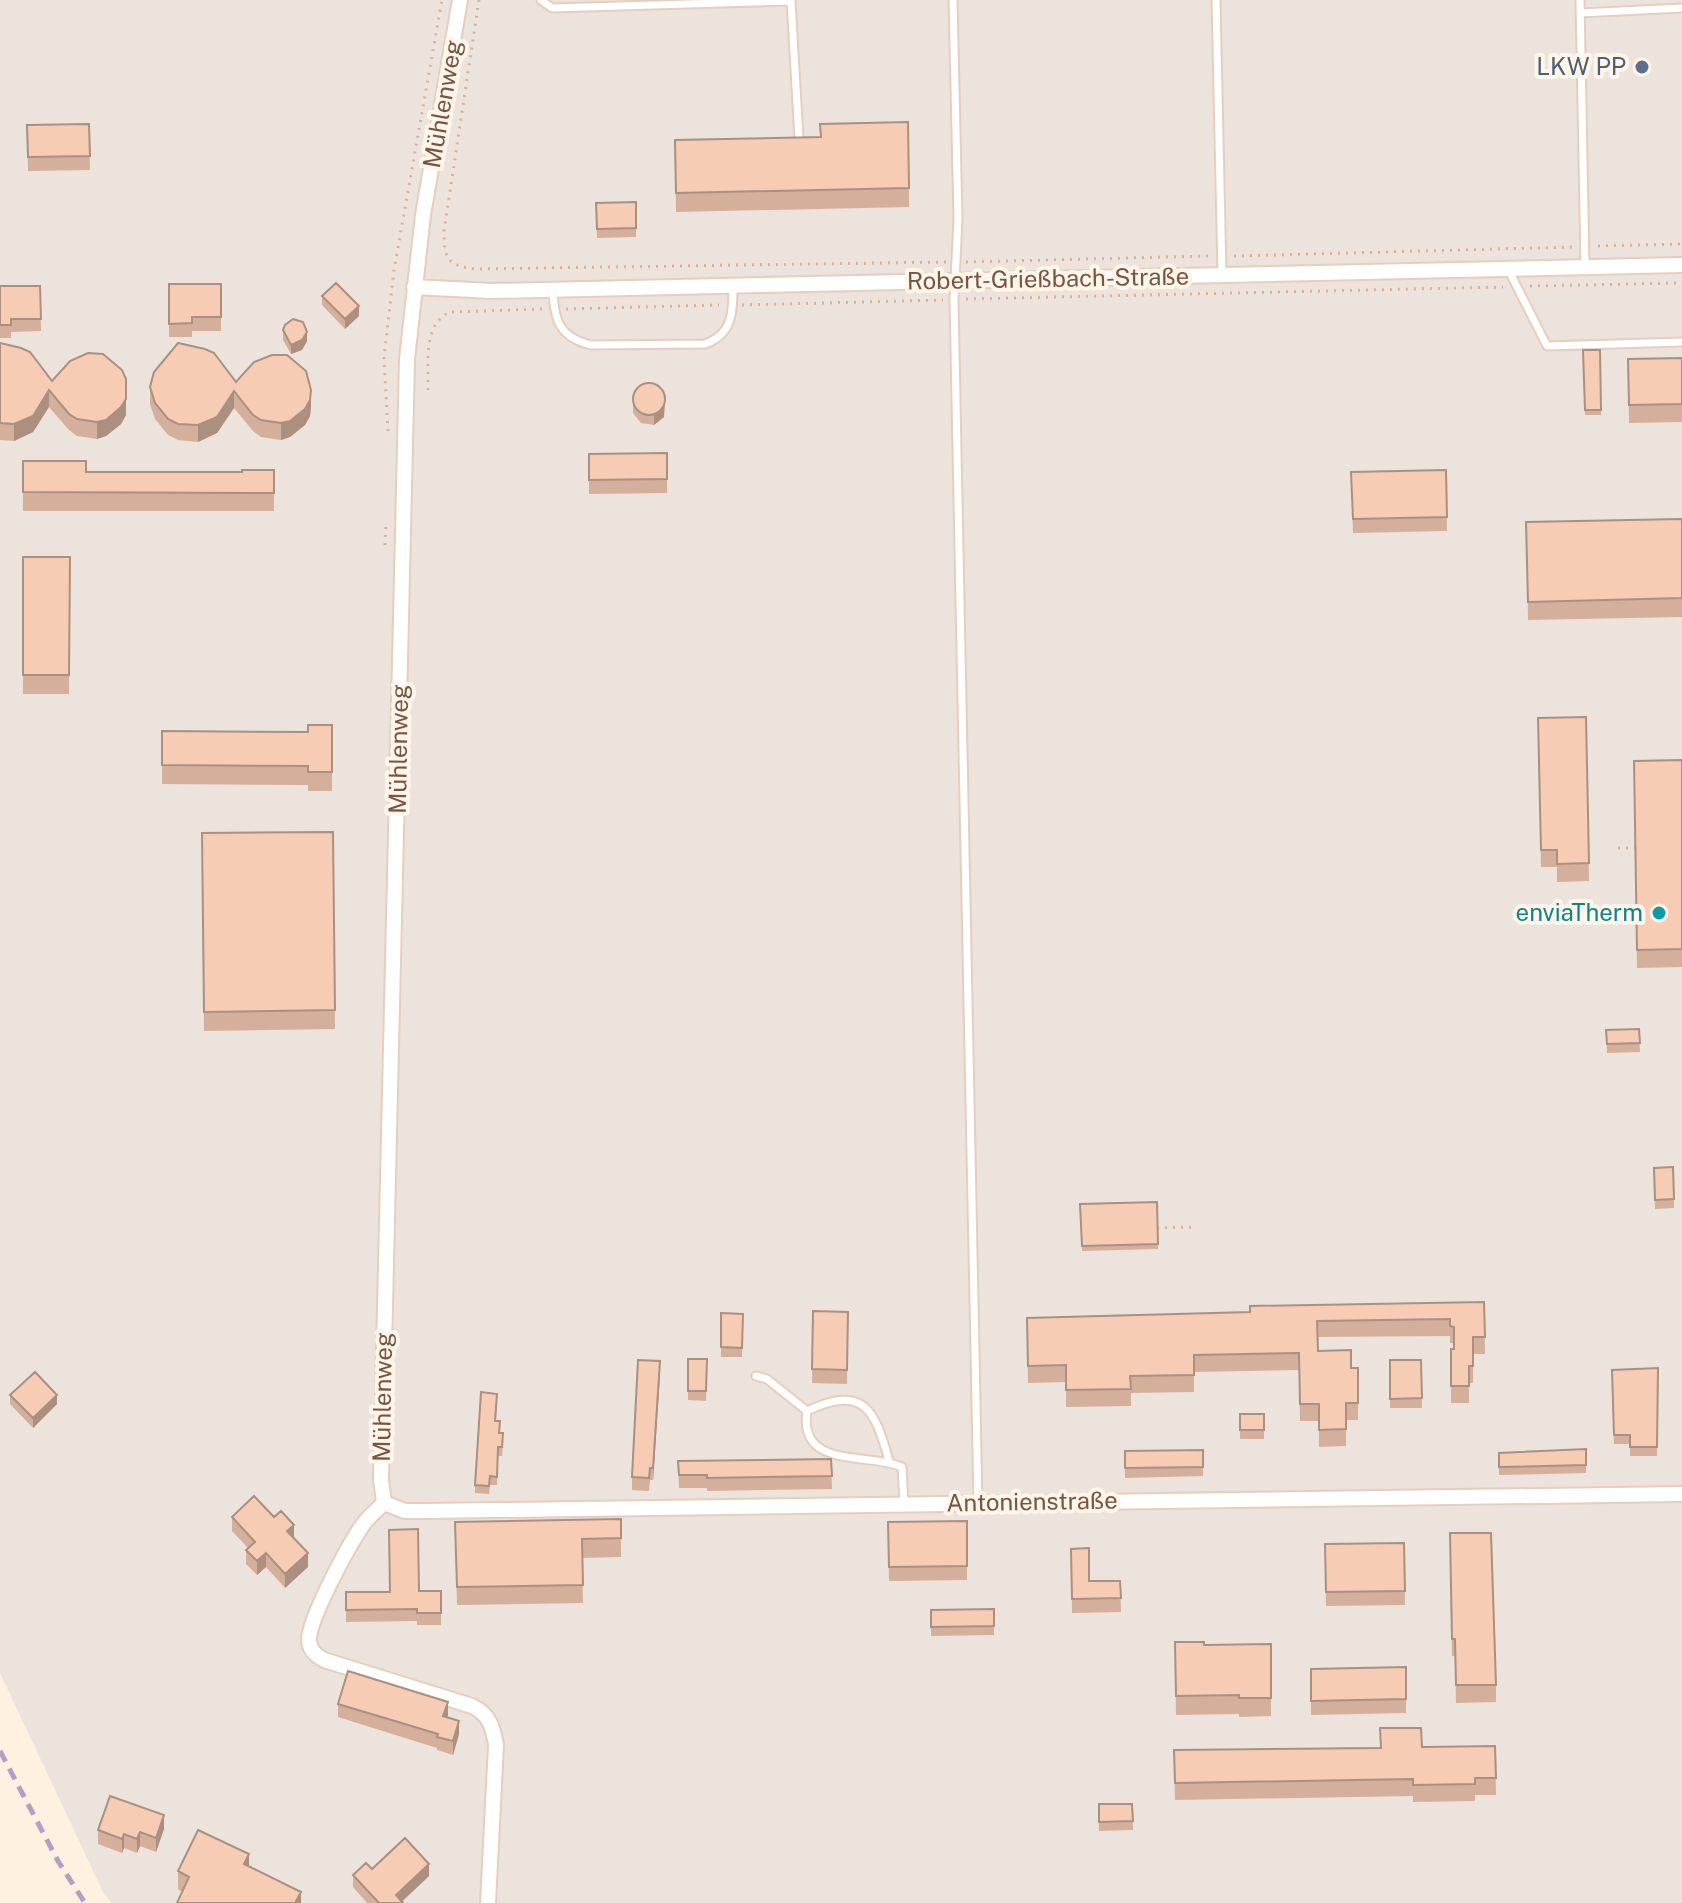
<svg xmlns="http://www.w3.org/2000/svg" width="1682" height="1903" viewBox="0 0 1682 1903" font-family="'Public Sans',sans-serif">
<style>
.industrial{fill:#ece3dc}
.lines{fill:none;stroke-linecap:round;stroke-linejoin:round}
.lane-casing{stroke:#e5cebe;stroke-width:11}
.street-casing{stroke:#e5cebe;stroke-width:18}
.path{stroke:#dab099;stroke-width:3;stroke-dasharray:2 6;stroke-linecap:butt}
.lane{stroke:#fff;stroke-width:7}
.street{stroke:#fff;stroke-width:14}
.rail{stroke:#b39ec8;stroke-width:5;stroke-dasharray:12 8;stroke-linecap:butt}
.wall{fill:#d4af9c}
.shaded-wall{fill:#ac8f7f}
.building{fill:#f6ccb5;stroke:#ac8f7f;stroke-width:2}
.service-dot{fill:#5c6f8a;stroke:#fff5e8;stroke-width:3}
.culture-dot{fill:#0f9aa8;stroke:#fff5e8;stroke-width:3}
.labels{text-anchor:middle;stroke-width:8;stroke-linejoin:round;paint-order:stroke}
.service-label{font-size:24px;fill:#4e5e75;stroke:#fff5e8;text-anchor:end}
.street-label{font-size:24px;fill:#775545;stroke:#fff5e8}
.culture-label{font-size:24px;fill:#0d838f;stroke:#fff5e8;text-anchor:end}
</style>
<rect width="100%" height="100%" fill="#fef1e0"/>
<path class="industrial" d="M0 0H1682V1903H112L104 1894 0 1673Z"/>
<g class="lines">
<g class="lane-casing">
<path id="lane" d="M541 0 552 8 791 1 799 139
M953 0 958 219 954 300 978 1503
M1216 0 1222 275
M1580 0 1585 267
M1580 13 1682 8
M1508 269 1547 346 1682 342
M553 290C554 320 559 337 591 345L705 344C733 334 733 312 733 286
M756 1376 767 1379 807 1411
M889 1461C875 1410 864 1384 807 1411 798 1470 869 1452 902 1467L904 1504"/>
</g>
<g class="street-casing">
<path id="street" d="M414 287 492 291 1682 265
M384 1503 381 1479 407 359 423 215 460 0
M384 1503 405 1511H426L1682 1494
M384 1503C377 1510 368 1517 362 1526 349 1545 308 1620 309 1641 310 1650 315 1655 324 1660L472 1706C489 1714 493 1727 496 1745L488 1903"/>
</g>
<path class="path" d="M479 0 444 231C444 259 447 265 475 269L946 262
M1598 246 1682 244
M1234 256 1574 247
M966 262 1210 256
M1530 286 1682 283
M966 299 1503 287
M742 305 943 300
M566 309 719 305
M428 390C429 365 422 324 450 312L543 309
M388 431 384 358 394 270 442 0
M385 545 386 523
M1618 848H1638
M1157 1228 1196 1227"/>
<use href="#lane" class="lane"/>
<use href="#street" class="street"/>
<path class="rail" d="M0 1751 58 1861 85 1903"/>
</g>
<path class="wall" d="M908 122 909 207 676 212 675 140 820 137Z
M89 124 90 170 28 171 27 125Z
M636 202V237L597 238 596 203Z
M169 284H221V331H192V337H169Z
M0 286H40L41 331 11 332V338H0Z
M322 296 359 316 345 329 322 305Z
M283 330 307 341 302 350 291 354 283 340Z
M0 343 52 381 126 415 121 424 106 436 97 439 77 436 69 430 49 407 33 432 14 441 0 440Z
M1583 350H1600L1601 415H1585Z
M1682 358V422L1629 423 1628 359Z
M236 382 311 406 310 416 305 425 290 437 281 440 261 437 253 431 234 408 217 433 198 442 178 440 168 435 155 419 150 404V387Z
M633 404H665L664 417 654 425 641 423 633 413Z
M667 453V493L589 494V454Z
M23 461 86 472H242L274 470V511H23Z
M1446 470 1447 531 1353 533 1351 472Z
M1682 519V617L1528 620 1526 522Z
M23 557H70L69 694H23Z
M1586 717 1589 881 1557 882V867H1541L1538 718Z
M332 725V791H308V785L162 784V731L308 732Z
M1682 760V967L1637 968 1634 761Z
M333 832 335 1029 204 1031 202 833Z
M1639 1029 1640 1052 1607 1053 1606 1030Z
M1673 1167 1674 1208 1655 1209 1654 1168Z
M1157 1202 1158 1249 1082 1251 1080 1204Z
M1484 1302 1485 1354H1473V1383H1469V1403H1451V1349H1454V1343H1450V1336L1318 1337V1351L1351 1368 1358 1403V1420H1346V1446L1319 1447V1421H1300L1299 1370 1194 1372V1392L1131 1393V1406L1066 1407V1382L1028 1383 1027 1318 1250 1312Z
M813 1311 848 1312 847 1384 812 1383Z
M721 1313 743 1314 742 1357H721Z
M688 1359H707L706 1401 688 1400Z
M1390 1360H1421L1422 1408H1390Z
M1658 1368 1657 1456H1630V1444H1614L1612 1370Z
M660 1374 653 1480H650L649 1491 632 1490V1477Z
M10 1395 57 1404 33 1428 10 1404Z
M497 1402 496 1421 503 1442 502 1456H498L497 1485H490L489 1494 475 1493V1485Z
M1240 1414H1264V1439H1240Z
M1586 1449V1473L1499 1475V1453Z
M1203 1450V1476L1125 1478V1451Z
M831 1459 832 1489 707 1491V1488H679L678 1461Z
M232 1517 294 1538 308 1567 285 1588 266 1567 257 1575 246 1564V1550L248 1548 232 1531Z
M621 1519V1557L582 1558 583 1603 457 1605 455 1522Z
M967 1521V1580L889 1581 888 1522Z
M1450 1533 1496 1685V1702L1456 1703 1455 1656H1452Z
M1404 1543 1405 1605 1326 1606 1325 1544Z
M1071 1549 1089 1581H1120L1121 1612 1072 1613Z
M441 1591V1625H417V1621L346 1622V1592Z
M994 1609V1635L931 1636V1610Z
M1175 1642 1204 1645 1271 1644V1716L1239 1717V1714L1176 1715Z
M1406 1667V1713L1311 1715V1669Z
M338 1704 448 1715 447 1718 459 1734 453 1755 437 1750V1748L338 1717Z
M1495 1746 1496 1795H1475V1801L1413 1802V1796L1175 1800 1174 1750Z
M1099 1804H1132L1133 1830 1099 1831Z
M164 1829 156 1852 140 1846 137 1853 124 1848 122 1853 98 1844V1830Z
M249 1867 301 1903 182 1892 178 1889V1871Z
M372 1869 429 1876 402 1902 403 1903H367L353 1887V1875Z"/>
<path class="shaded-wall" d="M359 306V316L345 329V319Z
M307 332V341L302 350 291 354V345Z
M126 379V415L121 424 106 436 97 439V422Z
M49 390V407L33 432 14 441V424Z
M311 390V406L310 416 305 425 290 437 281 440V423Z
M234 391V408L217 433 198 442V425Z
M665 395 664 417 654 425V415Z
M660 1361V1374L653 1480V1468Z
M57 1395V1404L33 1428V1418Z
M294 1525V1539L287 1531Z
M266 1553V1567L257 1575V1561Z
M308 1553V1567L285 1588V1574Z
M448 1702V1715L443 1730V1716Z
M459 1721V1734L453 1755V1741Z
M164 1815V1829L156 1852V1838Z
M140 1832V1846L137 1853V1839Z
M124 1834V1848L122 1853V1839Z
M249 1854V1872L244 1864Z
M429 1864V1876L400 1903 396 1895Z
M301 1892V1903H295Z"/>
<path class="building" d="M908 122 909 188 676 193 675 140 821 137 820 124Z
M89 124 90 156 28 157 27 125Z
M636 202V228L597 229 596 203Z
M336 283 359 306 345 319 322 296Z
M169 284H221V317H192V323L169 324Z
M0 286H40L41 319H11V325H0Z
M293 319 303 322 307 332 302 340 291 345 283 330 285 325Z
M0 343 21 348 30 352 52 381 70 361 88 353 103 354 122 370 126 379V399L121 407 106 420 97 422 77 419 69 414 49 390 33 416 14 424 0 423Z
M178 343 205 349 214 353 236 382 254 362 272 355H287L306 371 311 390 310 400 305 409 290 421 281 423 261 420 253 415 234 391 217 417 198 425 178 424 168 419 155 403 150 387 154 372Z
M1583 350H1600L1601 410H1585Z
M1682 358V404L1629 405 1628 359Z
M633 399a16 16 0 1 1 32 0a16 16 0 1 1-32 0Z
M667 453V479L589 480V454Z
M23 461H86V472H242V470H274V493L23 492Z
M1446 470 1447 517 1353 519 1351 472Z
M1682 519V598L1528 602 1526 522Z
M23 557H70L69 675H23Z
M1586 717 1589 863 1557 864V850H1541L1538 718Z
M308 725H332V772H308V766L162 765V731L308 732Z
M1682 760V949L1637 950 1634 761Z
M333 832 335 1010 204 1012 202 833Z
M1639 1029 1640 1043 1607 1044 1606 1030Z
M1673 1167 1674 1199 1655 1200 1654 1168Z
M1157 1202 1158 1244 1082 1246 1080 1204Z
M1484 1302 1485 1337H1473V1366H1469V1386H1451V1349H1454V1327L1450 1326V1319L1317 1321 1318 1351 1351 1350V1368H1358V1403H1346V1429L1319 1430V1404H1300L1299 1353 1194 1355V1375L1130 1376 1131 1389 1066 1390V1365L1028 1366 1027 1318 1250 1312V1306Z
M813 1311 848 1312 847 1370 812 1369Z
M721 1313 743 1314 742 1348 721 1347Z
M688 1359H707L706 1391H688Z
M638 1360 660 1361 653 1468H650L649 1478 632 1477Z
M1390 1360H1421L1422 1398 1390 1399Z
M1658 1368 1657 1447H1630V1435H1614L1612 1370Z
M35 1372 57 1395 33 1418 10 1395Z
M481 1392 497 1394 495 1421H500L499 1433H503L502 1447H498L497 1477 490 1476 489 1486 475 1485Z
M1240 1414H1264V1430H1240Z
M1586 1449V1465L1499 1467V1453Z
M1203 1450V1467L1125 1468V1451Z
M831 1459 832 1476 707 1478V1475H679L678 1461Z
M254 1496 274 1517 281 1511 294 1525 287 1531 308 1553 285 1574 266 1553 257 1561 246 1550 255 1542 232 1517Z
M621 1519V1538L582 1539 583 1585 457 1587 455 1522Z
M967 1521V1566L889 1567 888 1522Z
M418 1529 419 1591H441V1613H417V1609L346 1610V1592H390L389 1530Z
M1450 1533H1491L1496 1685H1456L1455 1639H1452Z
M1404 1543 1405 1591 1326 1592 1325 1544Z
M1089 1548V1581H1120L1121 1598 1072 1599 1071 1549Z
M994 1609V1626L931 1627V1610Z
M1175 1642H1204V1645L1271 1644V1698H1239V1695L1176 1696Z
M1406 1667V1699L1311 1701V1669Z
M348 1671 448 1702 443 1716 459 1721 453 1741 437 1737 438 1734 338 1704Z
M1380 1728H1421L1422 1747 1495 1746 1496 1778H1475V1784L1413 1785V1779L1175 1783 1174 1750 1381 1748Z
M110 1796 164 1815 156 1838 140 1832 137 1839 124 1834 122 1839 98 1830Z
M1099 1804H1132L1133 1821 1099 1822Z
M198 1830 249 1854 244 1864 301 1892 295 1903H177L189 1877 178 1871Z
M405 1838 429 1864 396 1895 403 1903H379L353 1875 366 1863 372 1869Z"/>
<circle class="service-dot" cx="1642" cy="67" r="8"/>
<circle class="culture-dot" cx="1659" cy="913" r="8"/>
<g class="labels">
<g class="service-label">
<text x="1626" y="75">LKW PP</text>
</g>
<g class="street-label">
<text transform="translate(443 104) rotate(-80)" y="8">Mühlenweg</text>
<text transform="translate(1048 279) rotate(-1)" y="8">Robert-Grießbach-Straße</text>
<text transform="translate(399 749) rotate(-89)" y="8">Mühlenweg</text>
<text transform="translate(383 1397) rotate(-89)" y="8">Mühlenweg</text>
<text transform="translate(1032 1502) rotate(-1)" y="8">Antonienstraße</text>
</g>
<g class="culture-label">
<text x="1643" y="921">enviaTherm</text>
</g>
</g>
</svg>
